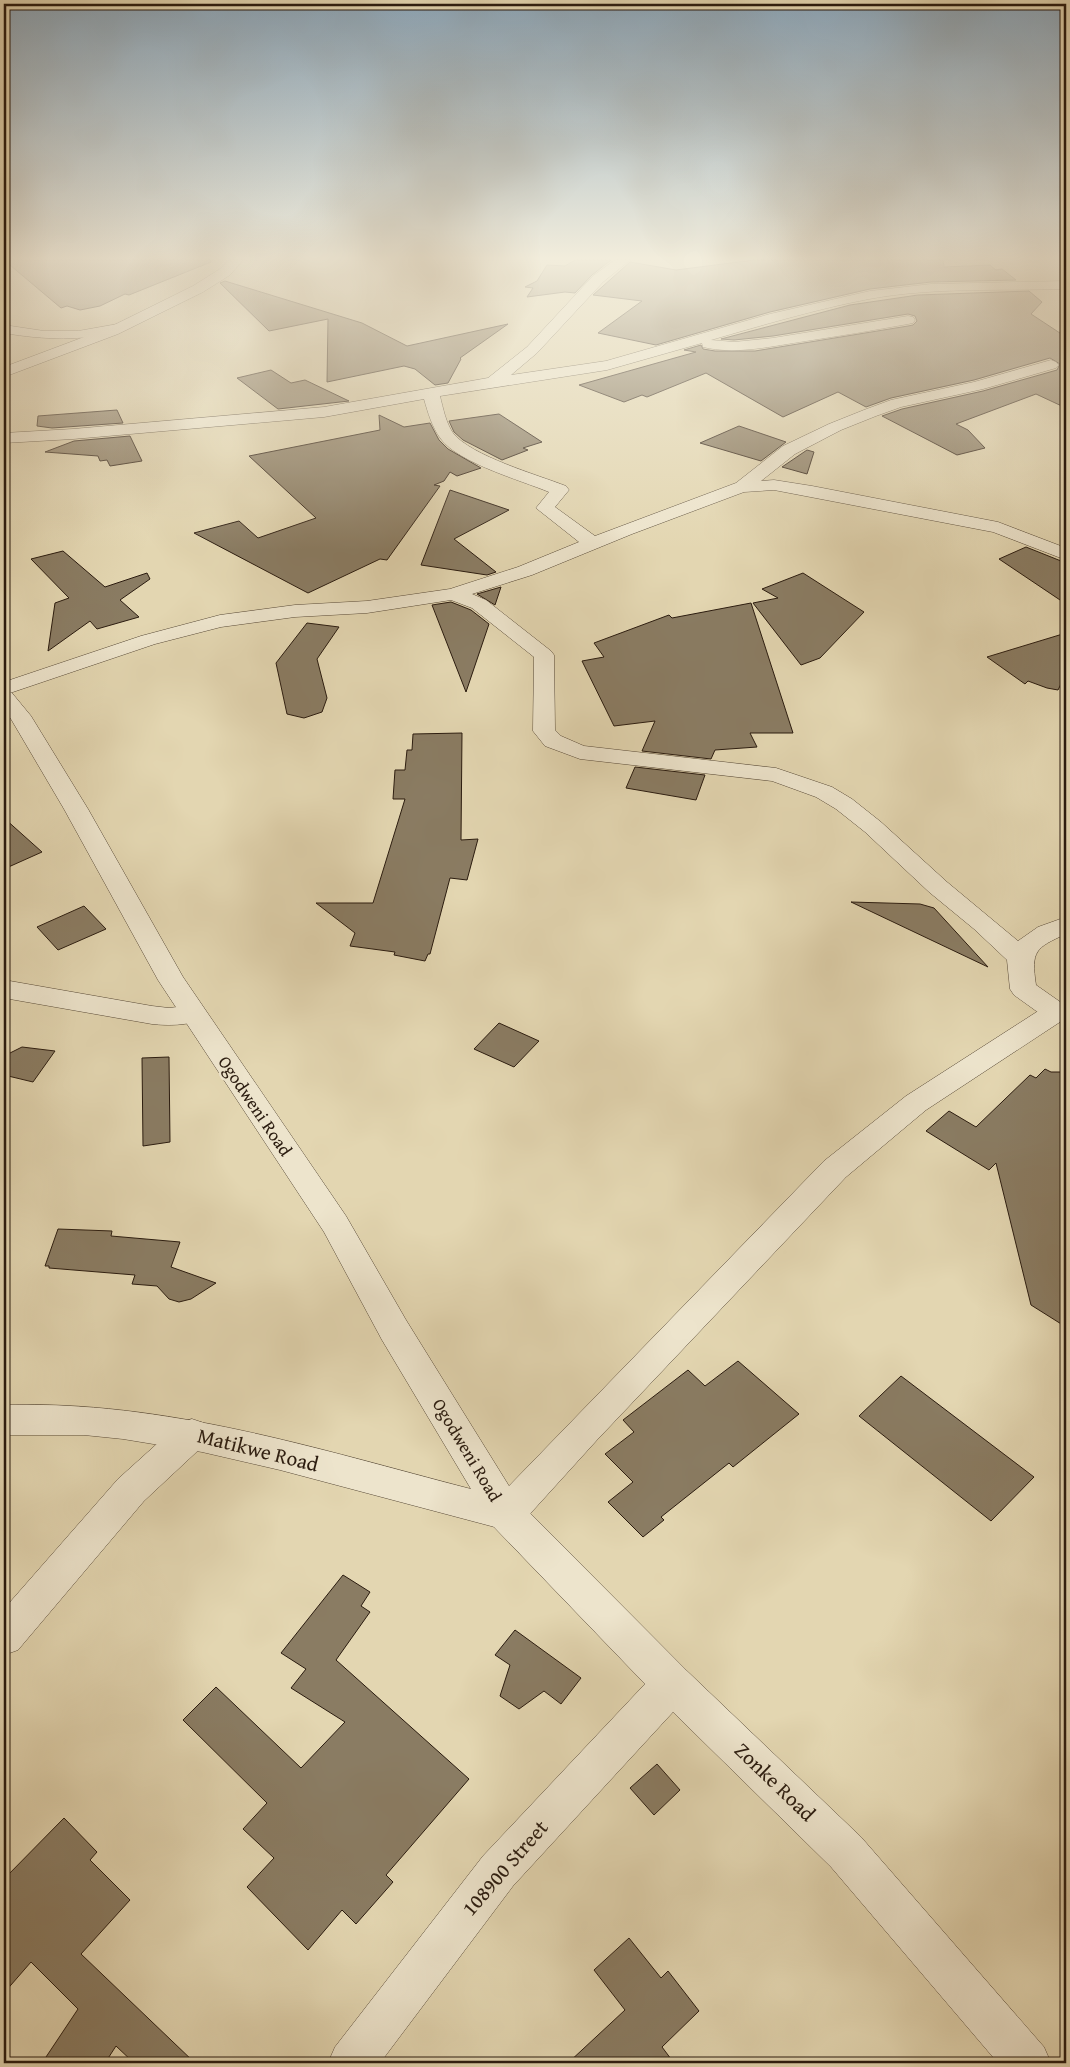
<svg xmlns="http://www.w3.org/2000/svg" width="1070" height="2067" viewBox="0 0 1070 2067" font-family="'Gentium Book Plus',serif">
<style>
.building{fill:#8a7c63;stroke:#2a1b0f}
.lines{fill:none;stroke-linecap:round;stroke-linejoin:round}
.minor-casing{stroke:#584a38;stroke-width:1}
.tertiary-casing{stroke:#584a38;stroke-width:1}
.minor{fill:#ede4cc;fill-rule:evenodd}
.tertiary{fill:#ede4cc;fill-rule:evenodd}
.labels{text-anchor:middle;stroke-width:4.5;stroke-linejoin:round;paint-order:stroke}
.street-label{font-size:18px;fill:#2a1b0f;stroke:#ede4cc}
.near-street-label{font-size:21px;fill:#2a1b0f;stroke:#ede4cc}
</style>
<rect width="100%" height="100%" fill="#e3d6b1"/>
<filter id="stains"><feTurbulence type="fractalNoise" baseFrequency=".004" numOctaves="4"/><feColorMatrix values="0 0 0 0 .2 0 0 0 0 .09 0 0 0 0 .02 0 0 0 .5 -.17"/></filter>
<radialGradient id="worn" r=".72"><stop offset=".6" stop-color="#630" stop-opacity="0"/><stop offset="1" stop-color="#630" stop-opacity=".3"/></radialGradient>
<path class="building" d="M4 260H211V262L129 295 125 294 100 306 80 310 67 306 61 308Z
M575 260H611L592 275 575 293 565 292 527 297 533 288 525 287 537 281 547 265 565 266Z
M754 260H943L944 267 990 265 996 270 1002 269 1016 280 931 282 870 289 770 312 656 345 598 333 642 301 593 295 630 262 676 270Z
M225 281 362 323 407 346 508 324 460 358 461 359 448 383 435 385 415 369 404 366 327 382 328 319 269 331 220 283Z
M1029 291 1042 302 1031 314 1066 337V408L1036 394 956 424 968 430 985 448 957 455 882 416 902 409 983 391 1057 370 1060 364 1050 358 974 380 891 398 866 407 838 392 783 417 706 373 647 397 642 395 624 402 579 385 696 352 684 350 701 345 703 349 715 351H755L908 326 913 325 917 321 915 316 908 314 773 336 734 340 721 339 850 305 918 295Z
M271 370 291 383 305 380 349 401 278 409 237 378Z
M117 410 123 423 52 428 37 426 38 416Z
M499 414 542 442 523 448 528 450 502 460 463 440 454 432 449 421Z
M379 415 404 427 430 423 439 440 448 449 481 468 457 476 450 472 444 481 434 485 440 486 387 560 380 559 308 593 194 533 239 521 258 538 316 518 249 456 380 430Z
M739 426 786 442 761 461 700 443Z
M130 436 142 461 110 466 107 460 100 461 98 456 45 452 74 441Z
M807 450 814 452 807 474 782 467Z
M450 490 509 510 454 539 496 572 487 575 421 565Z
M1026 547 1066 563V604L999 559Z
M63 551 105 587 147 573 150 579 120 600 139 617 97 629 90 621 48 651 55 603 69 598 31 559Z
M803 573 864 612 820 658 801 665 753 603 778 598 762 589Z
M501 587 495 605 477 594Z
M451 602 471 610 489 624 466 692 432 605Z
M751 603 793 733H750L757 747 715 750 711 759 642 751 655 721 614 726 582 661 604 657 594 643 669 615 672 618Z
M307 623 339 627 317 659 327 698 322 712 304 718 287 714 276 663Z
M1066 633V674L1058 690 1047 688 1028 681 1025 684 987 657Z
M462 733 461 840 478 839 467 880 450 878 430 954H428L425 961 394 955 395 952 350 946 355 933 316 903H373L405 799H393L395 770H405L407 750H412L413 734Z
M635 767 705 775 696 800 626 788Z
M4 818 42 852 4 869Z
M851 902 920 904 934 908 988 967Z
M84 906 106 929 58 950 37 927Z
M499 1023 539 1041 514 1067 474 1049Z
M22 1047 55 1051 33 1082 4 1075V1056Z
M169 1057 170 1142 143 1146 142 1058Z
M1045 1069 1051 1072H1066V1327L1031 1305 996 1163 989 1170 926 1131 949 1111 976 1127 1030 1075 1036 1078Z
M58 1229 112 1231 111 1236 180 1242 171 1267 216 1283 191 1299 179 1302 169 1299 157 1286 132 1284 135 1275 49 1268V1266H45Z
M738 1361 799 1414 733 1467 729 1463 661 1517 664 1520 643 1537 608 1502 633 1482 605 1454 634 1432 623 1420 688 1370 705 1386Z
M901 1376 1034 1477 991 1521 859 1416Z
M343 1575 370 1592 361 1606 370 1612 336 1660 469 1779 386 1875 393 1882 356 1924 342 1910 308 1950 247 1887 274 1858 243 1829 267 1803 183 1720 216 1687 301 1768 345 1722 291 1688 306 1669 281 1653Z
M515 1630 581 1678 561 1704 544 1691 519 1709 500 1696 510 1665 495 1655Z
M657 1764 680 1790 654 1815 630 1788Z
M64 1818 97 1852 90 1860 130 1900 81 1954 195 2063H134L116 2046 105 2063H42L78 2009 31 1962 4 1993V1879Z
M629 1938 661 1978 668 1971 699 2011 662 2047 674 2063H568L625 2010 594 1970Z"/>
<g class="lines">
<g class="minor-casing">
<path id="minor" d="M615 260H630L603 282 537 353 511 375 606 361 770 314 870 291 931 284 1066 281V289C1001 291 933 287 869 299 816 309 763 325 711 340L734 342 773 338 908 316 913 317 915 320 913 323 908 324C874 330 840 336 806 341 773 346 736 355 703 347L702 343 607 370 440 396C443 408 446 423 453 433 471 456 538 475 566 486L569 490 555 507 595 536 736 483 783 446 829 424 864 410 891 400 974 382 1051 360 1056 362 1059 365 1056 368 983 389 901 407 876 416 841 430 795 454 761 481 774 480 812 486 998 522 1066 548V560L993 532 774 490 744 492 632 534 532 575 472 594 486 600 551 651 554 655 555 730 561 736 584 746 776 768 832 787 852 799 881 822 947 882 1018 941 1038 927 1066 917V934C1035 948 1031 951 1036 985L1066 1006V1018L1056 1021 1046 1018 1014 995 1010 989 1007 960 974 929 929 892 865 832 836 809 816 797 772 781 580 759 545 746 533 731 534 657 472 608 451 600 367 613 295 617 221 627 155 644 4 695V682L141 636 220 615 295 605 367 601 450 589 518 567 579 542 536 508 549 492C520 480 459 463 441 439 432 427 428 413 424 399L324 417 73 439 4 443V433L73 429 324 407 488 378 527 347 593 276Z
M118 324 123 325 125 328 123 331C82 341 45 340 4 333V325L44 331H78Z
M4 980 152 1006 169 1008 193 1005 203 1008 207 1014 203 1020C186 1025 170 1026 152 1024L4 998Z
M192 1419 204 1423 209 1434 204 1445 144 1501 18 1650 4 1655V1609L118 1479 180 1423Z
M506 1498 519 1502 686 1670 861 1837 1044 2047 1051 2063H998L831 1867 673 1712 513 1886 380 2063H328L335 2047 483 1856 645 1684 493 1526 488 1514 493 1502Z"/>
</g>
<g class="tertiary-casing">
<path id="tertiary" d="M229 260H243L230 275 203 292 118 334 4 377V367L108 328 193 286 220 269Z
M4 692 12 693 31 716 88 809 183 977 346 1216 406 1320 509 1486 824 1161 906 1096 1046 1006 1066 1002V1020H1063L926 1110 846 1177 597 1440 519 1526 506 1530 280 1470 202 1452 123 1439 84 1435H4V1405C165 1400 317 1449 471 1489L382 1340 324 1232 158 980 64 809 11 719 4 711Z"/>
</g>
<use href="#minor" class="minor"/>
<use href="#tertiary" class="tertiary"/>
</g>
<linearGradient id="sky" x2="0" y2="1"><stop stop-color="#8da8bc"/><stop offset="0.47" stop-color="#f2eddc"/><stop offset="1" stop-color="#f2eddc" stop-opacity="0"/></linearGradient>
<rect width="1070" height="550" fill="url(#sky)"/>
<g class="labels">
<g class="street-label">
<text transform="translate(255 1106) rotate(56)" y="6">Ogodweni Road</text>
<text transform="translate(467 1450) rotate(59)" y="6">Ogodweni Road</text>
</g>
<g class="near-street-label">
<text transform="translate(258 1450) rotate(14)" y="7">Matikwe Road</text>
<text transform="translate(775 1782) rotate(44)" y="7">Zonke Road</text>
<text transform="translate(505 1868) rotate(-49)" y="7">108900 Street</text>
</g>
</g>
<rect width="1070" height="2067" fill="none" stroke="#e3d6b1" stroke-width="20"/>
<rect x="5" y="5" width="1060" height="2057" fill="none" stroke="#2a1b0f" stroke-width="2.5"/>
<rect x="10" y="10" width="1050" height="2047" fill="none" stroke="#2a1b0f"/>
<rect width="100%" height="100%" filter="url(#stains)"/>
<rect width="100%" height="100%" fill="url(#worn)"/>
</svg>
